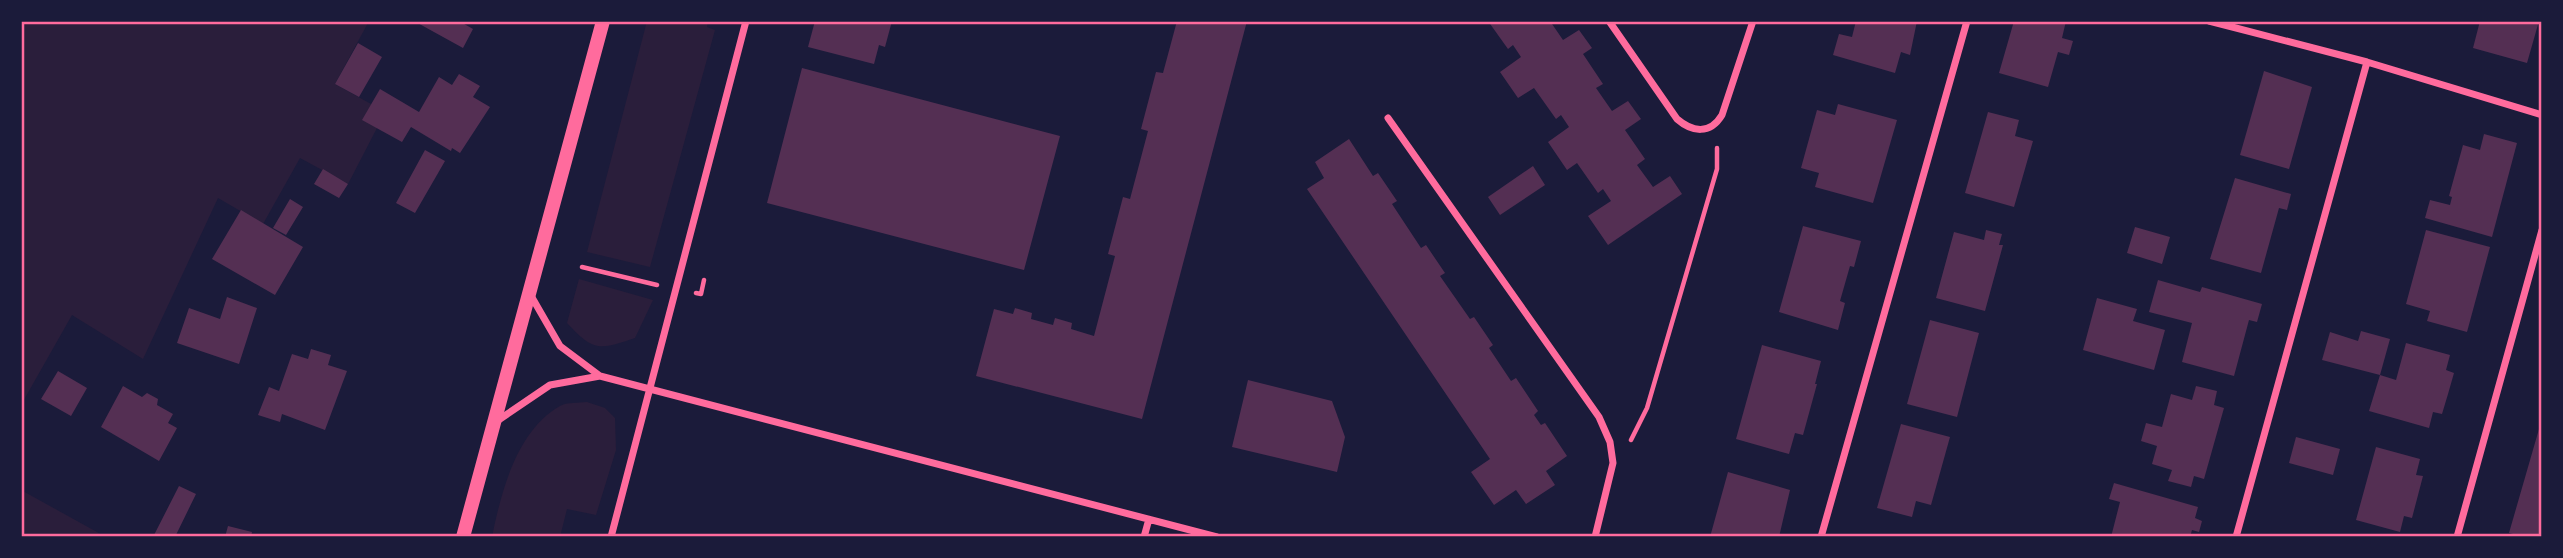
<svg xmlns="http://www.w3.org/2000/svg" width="2563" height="558" viewBox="0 0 2563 558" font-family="'Archivo Narrow',sans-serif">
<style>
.green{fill:#2a1e3b}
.building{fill:#542f53}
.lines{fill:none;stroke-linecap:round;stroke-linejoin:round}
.path{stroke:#ff6b9d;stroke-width:4.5}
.minor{stroke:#ff6b9d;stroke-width:7}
.secondary{stroke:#ff6b9d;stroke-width:14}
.neatline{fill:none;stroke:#ff6b9d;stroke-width:2.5}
</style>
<rect width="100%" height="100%" fill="#1b1b3a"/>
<path class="green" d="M21 21H369L335 84 371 104 377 128 348 184 300 158 263 224 218 198 143 359 72 315 21 405Z
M647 21H708L707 27 715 30 650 267 587 252Z
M579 279 653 300 635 338C599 350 594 352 567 323Z
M587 402 605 408 615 418 616 450 596 515 567 509 560 537H492C501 492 517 430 560 406 567 402 579 403 587 402Z
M21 490 106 537H21Z"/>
<path class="building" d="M414 21H459L473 29 463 48Z
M815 21H892L885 47 879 45 874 64 808 47Z
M1177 21H1247L1142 419 976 376 994 309 1013 314 1015 308 1032 313 1031 319 1053 325 1055 318 1072 323 1071 329 1094 336 1115 256 1108 254 1123 197 1130 199 1148 131 1141 129 1156 72 1163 73Z
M1488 21H1550L1563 40 1579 30 1592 48 1583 54 1603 84 1596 88 1612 111 1628 101 1641 119 1625 130 1645 159 1637 165 1653 187 1670 176 1682 194 1608 245 1588 216 1611 201 1603 189 1598 193 1577 163 1567 170 1548 142 1569 127 1561 115 1556 119 1534 88 1518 98 1500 72 1521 57 1513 45 1508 49Z
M1856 21H1917L1910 55 1901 52 1895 73 1833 55 1839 34 1852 37Z
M2014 21H2066L2062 38 2073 41 2069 55 2058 52 2048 87 1999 73Z
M2480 21H2539L2527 63 2473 48Z
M358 43 382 57 359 97 335 84Z
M802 68 1060 136 1024 270 767 203Z
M2264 71 2312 87 2289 169 2240 155Z
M459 74 480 86 473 97 490 107 460 153 452 148 451 151 411 127 402 142 362 120 380 89 419 112 439 77 452 85Z
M1838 104 1897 120 1873 203 1815 187 1819 173 1801 168 1817 110 1835 115Z
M1988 112 2019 120 2015 136 2033 141 2014 207 1965 193Z
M2484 134 2517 143 2492 237 2425 218 2430 200 2450 205 2452 197 2449 196 2463 145 2480 150Z
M1349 139 1373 176 1378 173 1397 201 1392 204 1421 248 1426 245 1445 273 1440 276 1470 319 1474 317 1493 345 1489 348 1511 381 1516 378 1538 411 1534 415 1541 425 1545 423 1567 456 1546 471 1555 485 1526 504 1516 490 1494 505 1471 472 1490 459 1307 189 1324 178 1315 162Z
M425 150 445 161 415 213 396 203Z
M1533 166 1545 185 1500 215 1488 197Z
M323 169 348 184 339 198 314 184Z
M2235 178 2291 194 2287 210 2279 208 2261 273 2210 259Z
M290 199 303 207 286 235 273 228Z
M241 210 303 247 275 295 212 259Z
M1803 226 1861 241 1854 267 1850 266 1840 301 1845 303 1838 330 1779 312Z
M2135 227 2170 237 2162 264 2127 253Z
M1986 230 2002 234 1999 245H2003L1985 311 1936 298 1954 232 1984 240Z
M2426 230 2490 247 2467 332 2427 321 2430 311 2406 304Z
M2158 280 2200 292 2202 287 2262 304 2257 322 2249 320 2234 376 2182 362 2192 323 2149 312Z
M227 297 257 308 239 364 177 343 189 308 220 319Z
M2097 298 2137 309 2133 321 2165 330 2154 370 2083 350Z
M1930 320 1979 333 1957 417 1907 404Z
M2361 331 2390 339 2380 375 2322 360 2330 332 2358 341Z
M2406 343 2450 355 2446 370 2454 373 2448 394 2442 414 2433 412 2429 428 2369 411 2380 375 2396 380Z
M1762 345 1821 361 1815 384H1817L1803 435 1795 433 1789 454 1736 439Z
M311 349 331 355 328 365 347 371 325 430 282 414 280 422 258 415 269 387 279 391 292 354 308 359Z
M58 371 87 388 71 416 41 399Z
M1248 380 1332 401 1345 437 1337 472 1232 447Z
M123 386 142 397 147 393 158 399 157 405 173 414 168 423 177 428 159 461 101 427Z
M2196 386 2217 391 2214 405 2224 408 2204 479 2194 476 2191 487 2168 481 2172 470 2152 464 2157 446 2141 441 2146 423 2162 427 2171 394 2192 400Z
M1901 424 1950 437 1931 505 1916 501 1912 517 1877 508Z
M2539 429 2542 430V537H2525L2509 533Z
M2296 437 2340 449 2333 475 2289 463Z
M2376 447 2420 459 2416 475 2423 476 2412 518 2404 516 2400 532 2356 520Z
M1728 472 1790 490 1779 537H1710Z
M2114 483 2198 507 2195 518 2202 521 2199 532 2192 530 2190 537H2111L2120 502 2109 499Z
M179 486 196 494 175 537H153Z
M228 526 252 532 251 537H225Z"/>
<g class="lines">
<path class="path" d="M582 267 657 285
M696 293 701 294 704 280
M1631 440 1647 408 1717 169V148"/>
<path class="minor" d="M1609 21 1677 119C1692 132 1710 135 1722 115L1753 21
M2209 21 2367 62 2542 115
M1388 118 1599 417 1610 442 1613 463 1595 537
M530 294 560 346 600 376 1217 537
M497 421 550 385 600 376
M611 537 746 21
M1144 537 1149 519
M1821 537 1967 21
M2236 537 2367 62
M2457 537 2542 230"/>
<path class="secondary" d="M463 537 603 21"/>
</g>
<rect width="2563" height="558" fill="none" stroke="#1b1b3a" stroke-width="46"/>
<rect x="23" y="23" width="2517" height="512" class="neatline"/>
</svg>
